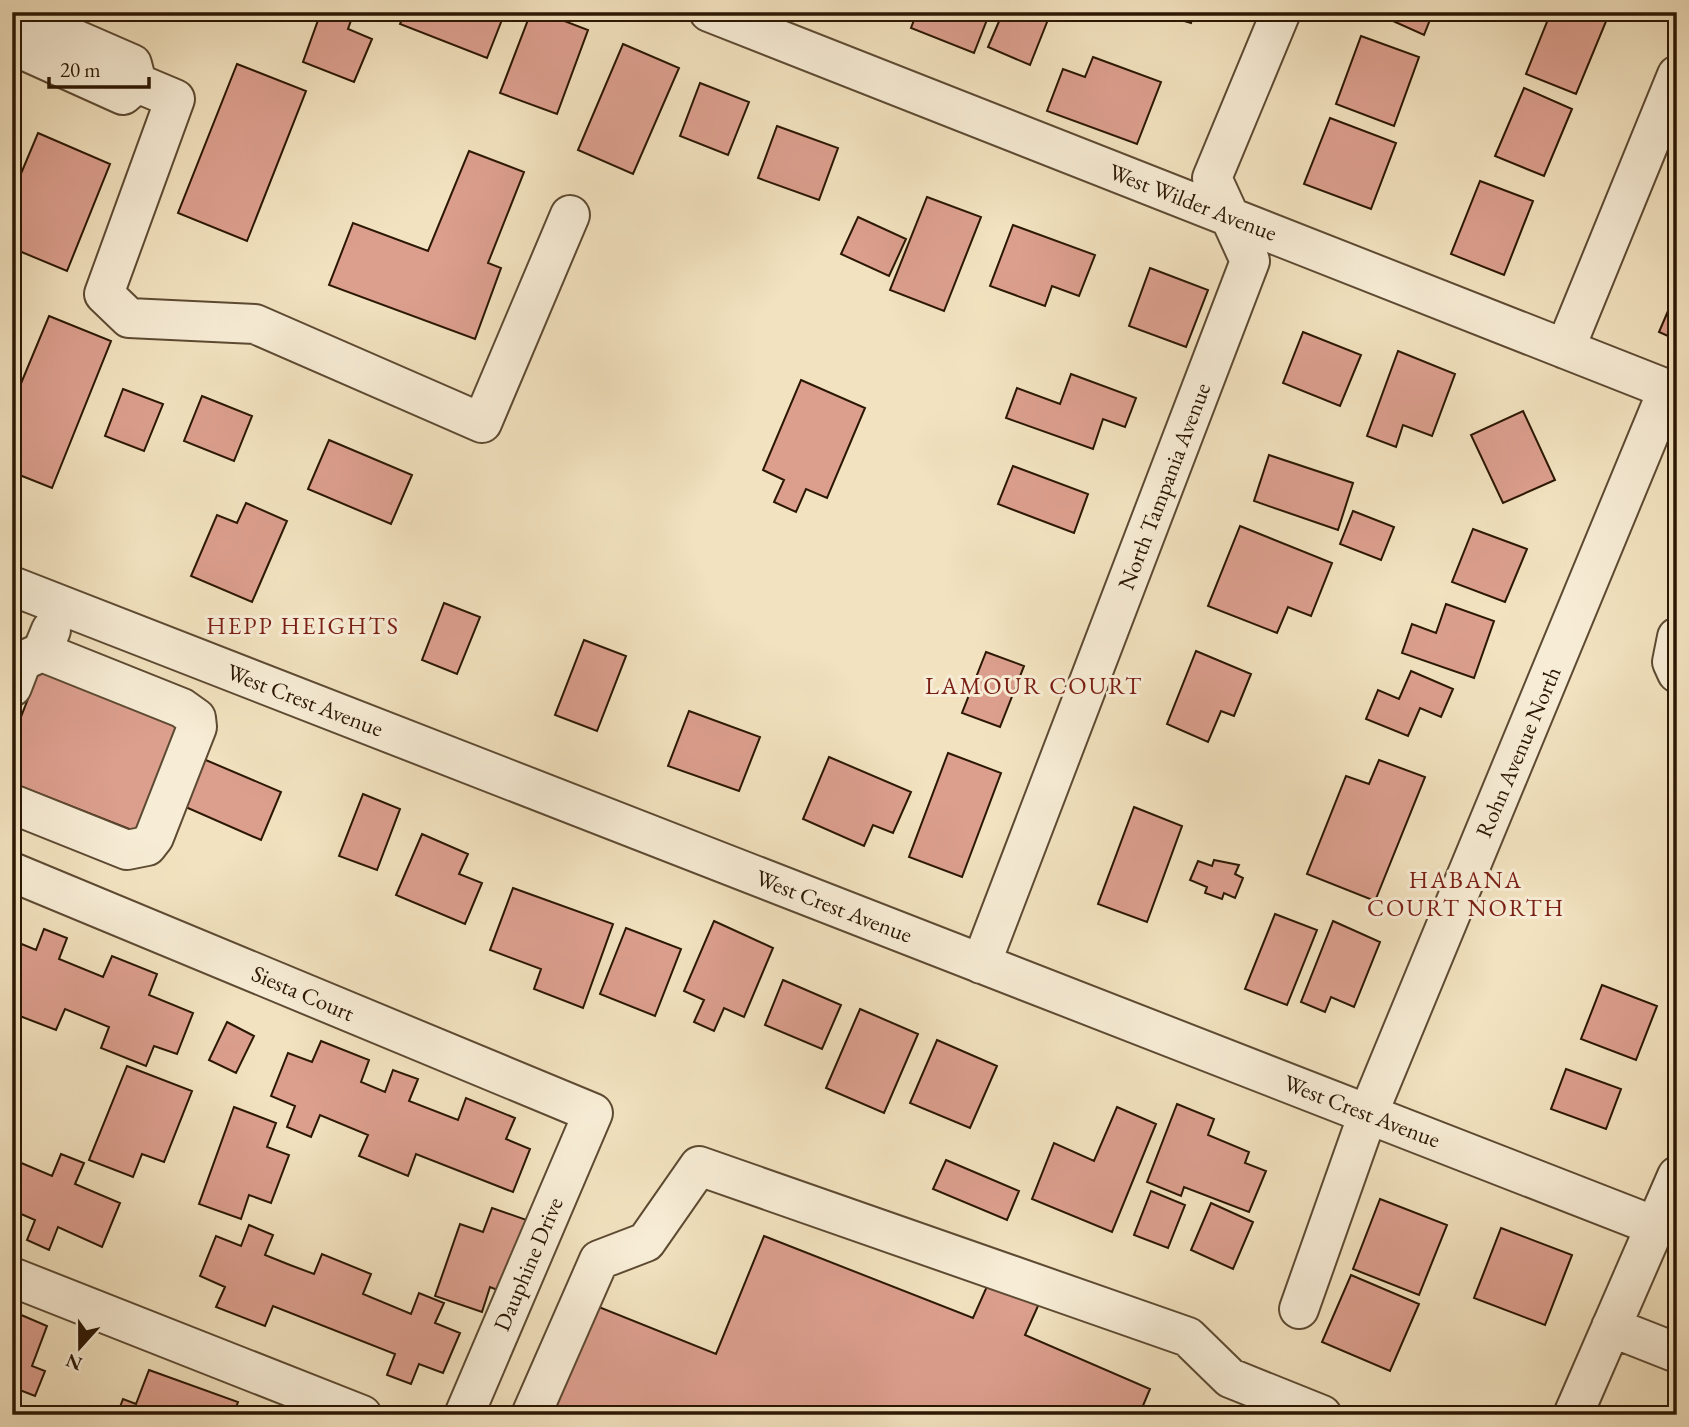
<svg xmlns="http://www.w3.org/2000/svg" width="1689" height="1427" viewBox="0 0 1689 1427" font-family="'EB Garamond',serif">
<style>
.building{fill:#dc9f8e;stroke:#2b1703;stroke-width:2}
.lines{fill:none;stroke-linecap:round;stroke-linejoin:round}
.minor-casing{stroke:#5d4a32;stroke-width:42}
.minor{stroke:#f7ecd5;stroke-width:38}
.labels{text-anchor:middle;stroke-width:6;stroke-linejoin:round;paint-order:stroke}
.street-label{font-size:23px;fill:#2b1703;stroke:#f7ecd5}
.neighbourhood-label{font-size:24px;letter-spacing:2px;fill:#7a1f14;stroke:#f7ecd5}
</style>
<rect width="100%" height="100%" fill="#f2e2bf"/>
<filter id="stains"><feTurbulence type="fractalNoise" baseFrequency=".00286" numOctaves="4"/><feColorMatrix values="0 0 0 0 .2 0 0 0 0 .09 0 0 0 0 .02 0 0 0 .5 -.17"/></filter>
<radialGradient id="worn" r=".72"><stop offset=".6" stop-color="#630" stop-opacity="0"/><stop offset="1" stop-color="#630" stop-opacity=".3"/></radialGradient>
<path class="building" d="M321 12H354L348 29 372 39 354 82 303 62Z
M405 12H505L487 58 400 24Z
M531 12H541L588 30 557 114 500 93Z
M917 12H990L974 53 911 28Z
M1003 12H1051L1030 65 988 47Z
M1154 12H1194L1191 23Z
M1373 12H1433L1424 35Z
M1551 12H1591L1607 19 1576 94 1526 74Z
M1361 36 1419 57 1394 126 1336 104Z
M623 44 679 68 633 174 578 150Z
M1093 57 1161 82 1137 144 1047 111 1063 69 1085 77Z
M237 64 306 91 247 241 178 213Z
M700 83 749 102 728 155 680 136Z
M1524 88 1572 109 1544 176 1495 156Z
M1330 118 1396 143 1371 209 1304 184Z
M777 126 838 148 819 200 758 178Z
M38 133 110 164 67 271 12 248V195Z
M469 151 524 172 488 263 501 268 475 339 329 285 353 223 428 251Z
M1480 181 1533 201 1504 275 1451 254Z
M927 197 981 217 944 311 890 290Z
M858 217 906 239 889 276 841 254Z
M1013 225 1095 255 1079 296 1052 286 1045 306 990 286Z
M1150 268 1208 290 1186 347 1129 326Z
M1677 290V340L1659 332Z
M49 316 111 341 52 488 12 472V405Z
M1303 332 1361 355 1340 406 1283 383Z
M1398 351 1455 374 1432 436 1403 425 1396 447 1367 436Z
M1071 374 1136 398 1125 427 1103 419 1093 449 1006 418 1017 388 1060 404Z
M801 380 865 408 827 498 806 489 796 512 774 502 784 480 763 470Z
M123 389 163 404 144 451 105 436Z
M202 396 252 416 234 461 184 441Z
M1523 411 1555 480 1503 503 1471 435Z
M329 440 412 475 391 524 308 489Z
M1269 455 1353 483 1338 530 1254 501Z
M1013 466 1088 494 1074 533 998 504Z
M246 503 287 521 252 602 191 576 217 515 237 523Z
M1353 511 1394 527 1381 560 1340 544Z
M1240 526 1332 563 1311 616 1288 607 1277 633 1208 606Z
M1473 529 1527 549 1505 602 1452 582Z
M444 603 480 617 457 674 422 660Z
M1446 604 1494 621 1474 678 1402 653 1412 624 1436 633Z
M584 640 626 656 597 731 555 715Z
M1196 651 1251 674 1234 716 1221 711 1208 742 1167 724Z
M986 652 1024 666 1000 727 962 713Z
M40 668 191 726 147 836 12 783V740Z
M1411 671 1453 689 1441 717 1420 708 1408 736 1366 719 1378 690 1399 699Z
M689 711 760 737 739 791 668 766Z
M948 753 1001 773 962 877 909 857Z
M829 757 911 792 893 833 873 825 864 846 803 819Z
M201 758 281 792 261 840 181 805Z
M1379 760 1425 777 1375 901 1307 874 1346 776 1369 784Z
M363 794 400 809 377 870 339 856Z
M1134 807 1182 826 1147 922 1098 904Z
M422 834 468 854 459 874 482 883 465 924 396 895Z
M1214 860 1239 865 1235 874 1243 878 1235 898 1224 893 1222 899 1205 893 1207 887 1190 880 1198 861 1212 866Z
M513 888 613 924 583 1008 534 989 541 969 490 950Z
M1275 914 1317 930 1287 1005 1245 989Z
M714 921 773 948 744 1017 724 1008 714 1031 694 1022 704 1000 684 991Z
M1333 921 1380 942 1354 1007 1331 997 1325 1012 1301 1002Z
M626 928 681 949 655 1016 600 994Z
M44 929 67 938 59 959 103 977 112 956 157 974 149 995 193 1013 177 1054 154 1046 146 1066 101 1048 109 1027 65 1009 56 1030 12 1013 19 991 12 989V940L36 950Z
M783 980 841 1005 822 1049 765 1025Z
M1602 985 1657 1006 1636 1060 1581 1039Z
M860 1009 918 1034 884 1113 826 1088Z
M227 1022 254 1036 236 1073 209 1060Z
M937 1040 997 1066 970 1128 910 1103Z
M321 1041 369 1060 361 1082 385 1092 393 1070 418 1079 409 1101 458 1120 466 1098 515 1118 506 1139 530 1149 513 1192 416 1154 408 1176 359 1156 368 1135 320 1115 311 1137 287 1127 295 1106 271 1096 288 1053 312 1062Z
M127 1066 192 1091 164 1162 142 1154 133 1177 89 1160Z
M1566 1069 1621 1089 1606 1129 1551 1109Z
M1177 1104 1214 1119 1208 1135 1249 1152 1245 1163 1266 1171 1249 1212 1184 1187 1181 1196 1147 1182Z
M234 1107 276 1123 267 1147 289 1155 271 1203 249 1195 241 1219 199 1204Z
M1117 1107 1156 1124 1112 1232 1032 1199 1054 1143 1094 1161Z
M61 1154 84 1163 75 1184 120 1203 102 1247 58 1227 49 1250 27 1240 35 1220 12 1210V1159L52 1176Z
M946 1160 1019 1191 1007 1220 933 1189Z
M1151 1191 1185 1205 1168 1248 1134 1235Z
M1380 1199 1447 1225 1419 1295 1353 1269Z
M1211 1203 1253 1222 1233 1269 1191 1250Z
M492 1208 538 1224 513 1296 490 1287 482 1312 435 1296 460 1224 483 1232Z
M249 1225 273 1235 265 1255 290 1265 314 1274 322 1254 371 1274 363 1294 411 1314 419 1293 444 1303 435 1323 460 1333 443 1373 419 1364 411 1384 387 1375 395 1354 273 1306 265 1326 216 1307 225 1287 200 1276 216 1236 241 1246Z
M1501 1228 1572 1255 1545 1325 1474 1298Z
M764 1236 973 1318 992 1275 1042 1297 1025 1335 1150 1389 1142 1408 1156 1415H548L594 1305 716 1354Z
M1351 1275 1419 1304 1390 1371 1322 1342Z
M12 1311 47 1326 32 1366 45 1371 35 1396 12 1387Z
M149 1370 238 1402 233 1415H117L123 1399 136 1404Z"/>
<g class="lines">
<g class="minor-casing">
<path id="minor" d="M709 12 1677 393
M12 19 22 16 132 64 137 83
M12 45 123 95 137 83
M137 83 175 99 104 294 129 318 255 324 482 423 570 215
M1565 349 1677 75
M12 586 1655 1226
M1677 637 1672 662 1677 673
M12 687 22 661 42 652 51 630
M12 804 127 850 147 846 154 837 197 727 196 718 182 708 42 652
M12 872 593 1113 464 1415
M981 964 1250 261 1212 178 1281 12
M12 1277 362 1415
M1299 1309 1368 1114 1668 389
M1611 1327 1677 1353
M531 1415 599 1260 646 1242 699 1166 1188 1337 1230 1378 1322 1415
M1573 1415 1677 1176"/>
</g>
<use href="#minor" class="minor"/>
</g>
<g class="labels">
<g class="street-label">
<text transform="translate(1193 202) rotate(21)" y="8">West Wilder Avenue</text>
<text transform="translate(1164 486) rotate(-69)" y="8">North Tampania Avenue</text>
<text transform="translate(305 700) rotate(21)" y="8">West Crest Avenue</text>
<text transform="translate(1518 752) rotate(-67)" y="8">Rohn Avenue North</text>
<text transform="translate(834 906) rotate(21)" y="8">West Crest Avenue</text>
<text transform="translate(303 993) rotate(23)" y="8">Siesta Court</text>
<text transform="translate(1362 1111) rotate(21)" y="8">West Crest Avenue</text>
<text transform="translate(528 1264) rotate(-67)" y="8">Dauphine Drive</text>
</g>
<g class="neighbourhood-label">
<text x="303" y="634">HEPP HEIGHTS</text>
<text x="1034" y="694">LAMOUR COURT</text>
<text x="1466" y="888">HABANA<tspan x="1466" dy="28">COURT NORTH</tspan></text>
</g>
</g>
<rect width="1689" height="1427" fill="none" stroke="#f2e2bf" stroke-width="42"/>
<rect x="14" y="14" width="1661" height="1399" fill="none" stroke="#2b1703" stroke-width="3.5"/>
<rect x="21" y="21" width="1647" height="1385" fill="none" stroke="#2b1703" stroke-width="2"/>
<g transform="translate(80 1347) rotate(201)" stroke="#f7ecd5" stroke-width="5" paint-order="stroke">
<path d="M0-5L12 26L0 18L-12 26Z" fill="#2b1703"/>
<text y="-10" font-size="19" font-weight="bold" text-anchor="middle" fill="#2b1703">N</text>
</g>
<path d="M49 77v10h100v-10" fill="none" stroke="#2b1703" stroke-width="3.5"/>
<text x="60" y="77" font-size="21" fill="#2b1703" stroke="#f7ecd5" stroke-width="5" paint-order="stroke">20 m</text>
<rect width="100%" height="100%" filter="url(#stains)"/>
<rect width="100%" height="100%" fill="url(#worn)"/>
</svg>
